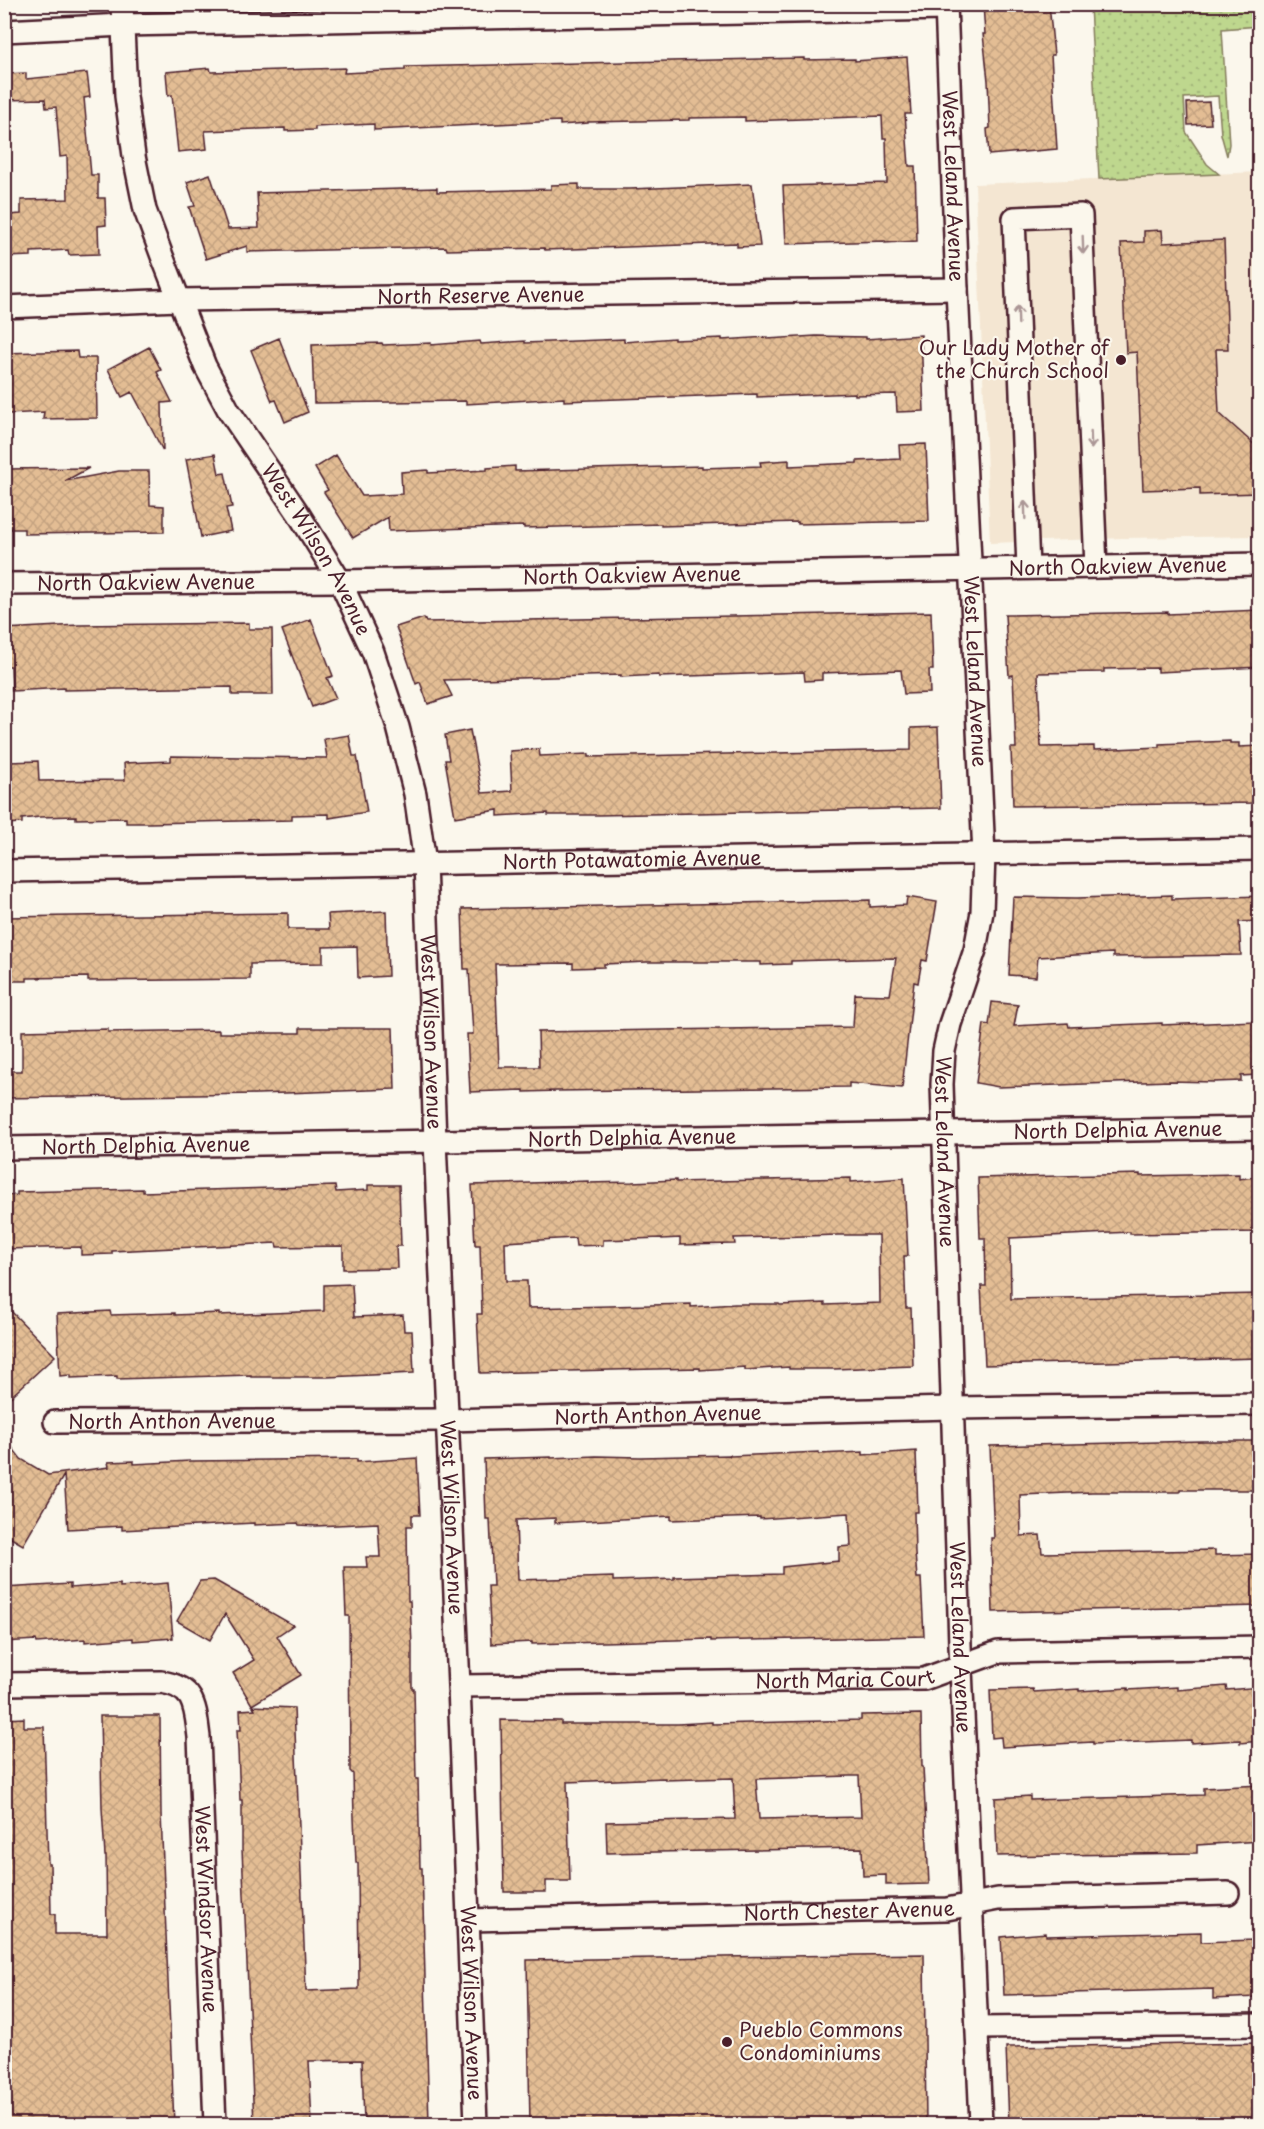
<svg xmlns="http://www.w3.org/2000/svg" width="1264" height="2129" viewBox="0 0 1264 2129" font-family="'Playpen Sans',sans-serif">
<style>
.built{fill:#f4e6d2}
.grass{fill:url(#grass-dots);stroke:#847b5c;stroke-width:1.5}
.building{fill:url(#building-cross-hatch);stroke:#4a1f2b;stroke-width:1.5;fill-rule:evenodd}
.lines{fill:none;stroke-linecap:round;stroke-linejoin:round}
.minor-casing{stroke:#4a1f2b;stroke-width:26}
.minor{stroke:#fbf7ec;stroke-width:21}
.oneway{stroke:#ab9695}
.poi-dot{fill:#4a1f2b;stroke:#fbf7ec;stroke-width:2}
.labels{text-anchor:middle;stroke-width:4.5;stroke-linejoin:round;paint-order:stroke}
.street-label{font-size:20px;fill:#4a1f2b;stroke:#fbf7ec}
.poi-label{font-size:20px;fill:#4a1f2b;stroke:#fbf7ec;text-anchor:end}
</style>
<defs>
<pattern id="grass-dots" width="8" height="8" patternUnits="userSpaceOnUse" patternTransform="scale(1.5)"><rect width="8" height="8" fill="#bed78e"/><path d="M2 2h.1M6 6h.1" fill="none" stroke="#a5b87b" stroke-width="1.8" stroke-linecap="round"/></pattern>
<pattern id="building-cross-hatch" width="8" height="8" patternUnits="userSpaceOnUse" patternTransform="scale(1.5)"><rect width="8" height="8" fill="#e3bd94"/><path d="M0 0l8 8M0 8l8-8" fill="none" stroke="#c4a280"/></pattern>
</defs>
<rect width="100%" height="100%" fill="#fbf7ec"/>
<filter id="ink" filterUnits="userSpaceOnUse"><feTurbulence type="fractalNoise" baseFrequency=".0167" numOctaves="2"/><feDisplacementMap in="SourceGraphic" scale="12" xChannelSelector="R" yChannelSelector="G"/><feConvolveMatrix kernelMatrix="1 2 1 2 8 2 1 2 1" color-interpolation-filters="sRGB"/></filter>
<g filter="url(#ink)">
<path class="built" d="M1259 172V536L1123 538 990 543 975 184Z"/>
<path class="grass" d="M1090 5H1259V26L1222 29 1229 144 1227 156 1221 134 1218 96 1184 98 1186 132 1207 164 1219 174 1099 179Z"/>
<path class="building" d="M983 4H1049L1054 55H1051L1057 149 989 155 987 129 990 128 988 81 983 34H985Z
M907 57 911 114H905L909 166H915L917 241 885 243V241L786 244 783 186 887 183 886 138H883L882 116 745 121V117L689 118V120L588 122V123L560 125V121L374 130V124L315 127V130L285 131V128L205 131 207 149 178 152 172 95 168 96 166 72 210 68 211 72 345 68 344 73 405 70V67L804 58V60L855 59V61Z
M26 73V79L87 73 90 97 84 98 91 175H98V198H105L106 225 98 226 99 254 69 255 68 250 31 252V256L6 257 5 230H9V215L21 214V200L68 199 67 156 60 157 56 107 46 108 45 99 4 100V74Z
M1209 102 1211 124 1188 125 1187 103Z
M210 174 228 229 259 228 257 193 437 188V192L551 189V185L579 184V189H630L752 184 760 246 737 247V243L545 250 544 248 447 250 446 247 247 252V246L206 259 189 207 195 206 187 182Z
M1162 230 1163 243 1224 240 1228 349H1216L1219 413 1257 447V458H1260L1258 493 1200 495V488L1143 490 1137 352 1126 353 1121 243 1144 242V231Z
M921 335 924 411 897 412 896 394 855 395V393L757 397V394L564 401V398L466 404V401L314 403 312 345 382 343 383 345 431 343V345L480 341 481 344 525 341V343L624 339V342L674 338V340L722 338V340L767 337V339L816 336 866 337V339Z
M279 338 308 412 285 422 276 400 272 401 251 350Z
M149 347 161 370 157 372 172 402 162 403 163 451 132 392 122 397 108 369Z
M77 351 78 358H96L97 418 43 419 44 412 9 414 7 379H4V353Z
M926 444 929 521 798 524V522L661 526V524L524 528V526L389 531 388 517 353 538 324 492 328 490 315 468 336 455 362 496 402 494 401 472 428 470V473L487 470V468L515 466V471L702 466V468L761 466 760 462 789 460V466L857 463V461L900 459 899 445Z
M215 454 219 474 225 473 232 507 226 508 231 531 201 537 186 459Z
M89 468 65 481 119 471H149L150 505 164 506V532L24 534V529H6L5 469Z
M1260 610V667L1158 672V668L1104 669V672L1038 673 1041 747 1094 746V750L1159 747V744L1230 741V743H1239V747L1260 746V803L1013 806 1011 748H1016L1014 698 1013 675 1009 676 1005 615 1168 612V614Z
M931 612 933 670H929L930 693 904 694 901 670 822 673V680L805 681 804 672 659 677V675L621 677V675L444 680 452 696 428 704 420 682 416 684 396 627 424 618 426 622Z
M311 619 333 676 327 678 336 698 312 707 282 630Z
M249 623V629H272L273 695H232V687L64 690V688L12 691 11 666H4V629L79 625Z
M938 727 941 808 598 815H548V813L498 816V810L455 817 445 760H449L445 735 470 730 482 793 512 791 510 751 539 749 540 756 589 754V757L911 750V728Z
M349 735 353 756H357L367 812 329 818V814L292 815V820L149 823H126V818L76 819V816L40 817 22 819V823L4 824V786H9V762L38 761 39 781 125 780 124 763 171 761V756L327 758 324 739Z
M1172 895V899L1260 896V921L1239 922 1241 955 1113 957V953L1038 957 1036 977 1009 975 1013 897 1077 898Z
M907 897 937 902 927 961 922 960 918 983 914 982 902 1088 849 1083V1087L557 1091 524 1092V1090L470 1092 467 1034H473L469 969H464L462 909 870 900V907L906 905ZM896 958 890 995 855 994 853 1027 538 1032 539 1067H499L495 964 573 963V968L604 967V964L647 962H761V965L791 964V961Z
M386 911 388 976 358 978 357 946 323 947V963L250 964V979L88 981V977L27 978V981H4V917L288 913V929H329L328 914Z
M992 1002 1018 1005 1014 1026 1068 1023 1069 1027 1162 1023V1025L1255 1021 1257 1075 1241 1076V1081L1214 1082 1170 1081 999 1087 976 1083 984 1024 989 1025Z
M300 1028H393L395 1089 258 1094 4 1098V1071H22V1031L108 1029V1032L219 1030V1033H300Z
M1140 1174V1176L1239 1174V1179L1255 1177 1258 1232 1130 1234V1232L1010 1238 1011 1299 1260 1294V1358L985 1365 981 1286H986L985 1238H980L978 1178Z
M851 1178V1182L904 1178 908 1256H904L906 1308H911L913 1366 834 1369H789V1367L745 1370V1367L700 1370V1368L480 1373 477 1314H482L480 1245H475L472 1185 588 1181V1183L632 1182 676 1180V1182ZM838 1235H879L880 1303 825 1305V1303L780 1305 779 1304H735L691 1307V1304L528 1308 527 1281H506L505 1242 575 1238 576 1246 603 1245V1240L662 1238V1239L680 1238V1245L735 1244 734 1238Z
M368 1185H399L401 1246H396L397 1268 343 1269V1246L277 1247 276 1243 112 1251V1254L81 1255V1247L4 1249V1196L17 1195V1192L143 1189V1192L335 1186 336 1192 368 1190Z
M352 1284 354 1317 403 1315 404 1331H412L414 1373 327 1377H251V1375L117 1379V1376L71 1378V1375L60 1376 57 1314 110 1311 111 1315 175 1313V1315L219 1313V1315L324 1311V1285Z
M4 1304 55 1356 4 1403Z
M4 1437 21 1459 48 1475 109 1467 108 1462 134 1461V1464L190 1461 357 1459V1462L417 1458 420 1515H412V1526H407L408 1601H410L412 1645V1689H414L416 1779H418L420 1868H422L429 2124H364L362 2060 309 2061 312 2124H254L242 1849V1800H240L238 1750 237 1730H241L240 1710 255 1709 253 1706 294 1708 306 1991 359 1989 358 1863H356L354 1818 353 1774 350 1771 349 1616H346L344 1567H367L366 1557H380L378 1523 316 1526 299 1525 298 1523 254 1525V1523L122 1530V1526L68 1529 64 1475 23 1545 4 1534Z
M1202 1441H1260V1490H1180V1492H1092L1020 1495 1021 1536 1040 1535 1042 1553 1215 1550V1555L1260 1554V1606L993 1612 991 1538H994L990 1446Z
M916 1451 918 1512H914L915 1553 917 1578H921L924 1636 711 1641V1639L532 1644V1642L491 1644 488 1586H493L490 1519H486L484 1459 551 1457V1458L596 1456 640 1457 730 1455V1456L819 1452V1454L863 1452V1455ZM849 1513 851 1546 839 1547V1561L782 1567V1574L674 1577V1579L613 1581V1577L518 1580 516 1520 555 1518V1523L671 1516V1520L760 1517V1519Z
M214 1580 293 1625 277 1636 301 1675 252 1705 233 1673 254 1660 225 1614 210 1640 177 1621 200 1581Z
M168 1583 173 1638 133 1641V1638L85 1642V1639L37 1643 36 1640 4 1642V1588L70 1584V1588L120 1584V1587Z
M1226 1686 1227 1690 1260 1687V1741L1240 1743V1740L1191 1743V1740L1093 1744V1742L1002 1747 1001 1737 992 1738 990 1690 1033 1689 1034 1692 1079 1689V1691L1128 1688V1690L1177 1687V1690Z
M921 1714 922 1767H923L929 1884 886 1885V1875L863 1876 862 1848 607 1853 606 1822 735 1819 733 1778 665 1780V1778L567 1782 570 1881H546V1892H504L501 1720 561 1721V1724H678L712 1722V1724L861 1720V1715ZM849 1776H859L861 1817 759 1819 756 1779Z
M100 1716H160L161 1814 174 2124H4V1719L24 1718V1727H44L48 1864H50L51 1914H55V1934H107L106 1856H105L102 1808Z
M1260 1785V1841L1197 1845V1853L997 1856 995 1798 1030 1796V1800L1204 1795V1788Z
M1201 1932V1942L1254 1940 1256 1997 1213 1999V1989L1004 1995 1001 1937 1046 1933V1936Z
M924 1954 926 2124H530L527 1960Z
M1260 2043V2124H1009L1006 2047Z"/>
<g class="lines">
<g class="minor-casing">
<g id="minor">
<path id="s1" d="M122 4 126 96 134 156 145 210 162 256 205 366 229 411 298 513 340 581 373 652 398 727 415 794 425 863 435 1141 459 1686 476 2124"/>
<path id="s2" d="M946 4 957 289 984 855 982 912 975 950 950 1024 944 1051 942 1084 960 1645 981 2124"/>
<path d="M4 31 123 25 946 9"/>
<path id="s3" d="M4 307 179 300 957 289"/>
<path d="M1028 568 1014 218 1081 215 1096 567"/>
<path id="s4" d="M4 584 340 581 1260 564"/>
<path id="s5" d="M4 871 1260 849"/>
<path id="s6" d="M4 1148 1260 1128"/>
<path id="s7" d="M55 1422 447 1420 953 1408 1260 1404"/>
<path id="s8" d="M4 1684 161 1682C196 1687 195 1708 199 1737L215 2124"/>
<path id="s9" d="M459 1686 924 1679 998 1652 1260 1647"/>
<path id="s10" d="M468 1920 947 1909 998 1899 1228 1893"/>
<path d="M977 2028 1260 2025"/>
</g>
</g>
<use href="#minor" class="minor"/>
</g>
<defs><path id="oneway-shaft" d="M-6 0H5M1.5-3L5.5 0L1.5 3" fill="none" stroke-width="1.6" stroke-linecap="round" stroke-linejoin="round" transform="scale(1.5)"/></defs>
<g class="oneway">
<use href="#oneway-shaft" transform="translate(1083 245) rotate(88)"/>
<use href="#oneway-shaft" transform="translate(1018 315) rotate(-92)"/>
<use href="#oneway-shaft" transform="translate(1091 440) rotate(88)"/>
<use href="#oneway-shaft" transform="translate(1025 510) rotate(-92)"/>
</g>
</g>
<g class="poi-dot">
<circle cx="1121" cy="360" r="6"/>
<circle cx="727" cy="2042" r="6"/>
</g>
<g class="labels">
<g class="street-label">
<text dy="7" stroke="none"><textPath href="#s2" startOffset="182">West Leland Avenue</textPath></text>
<text dy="7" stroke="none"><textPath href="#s3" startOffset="477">North Reserve Avenue</textPath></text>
<text dy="7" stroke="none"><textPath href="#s1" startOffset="590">West Wilson Avenue</textPath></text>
<text dy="7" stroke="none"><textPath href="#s4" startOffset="1114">North Oakview Avenue</textPath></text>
<text dy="7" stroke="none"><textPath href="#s4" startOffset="628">North Oakview Avenue</textPath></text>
<text dy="7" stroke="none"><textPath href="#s4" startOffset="142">North Oakview Avenue</textPath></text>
<text dy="7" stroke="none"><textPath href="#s2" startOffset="668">West Leland Avenue</textPath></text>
<text dy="7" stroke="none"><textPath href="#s5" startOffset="628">North Potawatomie Avenue</textPath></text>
<text dy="7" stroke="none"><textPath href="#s1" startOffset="1094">West Wilson Avenue</textPath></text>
<text dy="7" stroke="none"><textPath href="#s6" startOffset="1114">North Delphia Avenue</textPath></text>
<text dy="7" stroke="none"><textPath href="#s6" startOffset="628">North Delphia Avenue</textPath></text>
<text dy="7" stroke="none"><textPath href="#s6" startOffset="142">North Delphia Avenue</textPath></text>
<text dy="7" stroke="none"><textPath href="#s2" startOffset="1154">West Leland Avenue</textPath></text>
<text dy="7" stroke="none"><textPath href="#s7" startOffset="603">North Anthon Avenue</textPath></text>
<text dy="7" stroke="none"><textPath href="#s7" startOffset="117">North Anthon Avenue</textPath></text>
<text dy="7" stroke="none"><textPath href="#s1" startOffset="1580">West Wilson Avenue</textPath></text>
<text dy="7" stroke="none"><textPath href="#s2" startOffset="1640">West Leland Avenue</textPath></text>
<text dy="7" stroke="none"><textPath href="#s9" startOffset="386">North Maria Court</textPath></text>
<text dy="7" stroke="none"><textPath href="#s8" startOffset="404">West Windsor Avenue</textPath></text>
<text dy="7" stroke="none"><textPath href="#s10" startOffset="381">North Chester Avenue</textPath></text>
<text dy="7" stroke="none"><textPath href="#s1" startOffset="2066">West Wilson Avenue</textPath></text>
</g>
<g class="poi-label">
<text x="1109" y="355">Our Lady Mother of<tspan x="1109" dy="23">the Church School</tspan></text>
<text x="739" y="2037" text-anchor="start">Pueblo Commons<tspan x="739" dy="23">Condominiums</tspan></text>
</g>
</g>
<rect width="1264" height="2129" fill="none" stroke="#fbf7ec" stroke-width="24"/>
<rect x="12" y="12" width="1240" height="2105" fill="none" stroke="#4a1f2b" stroke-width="2" filter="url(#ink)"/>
</svg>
